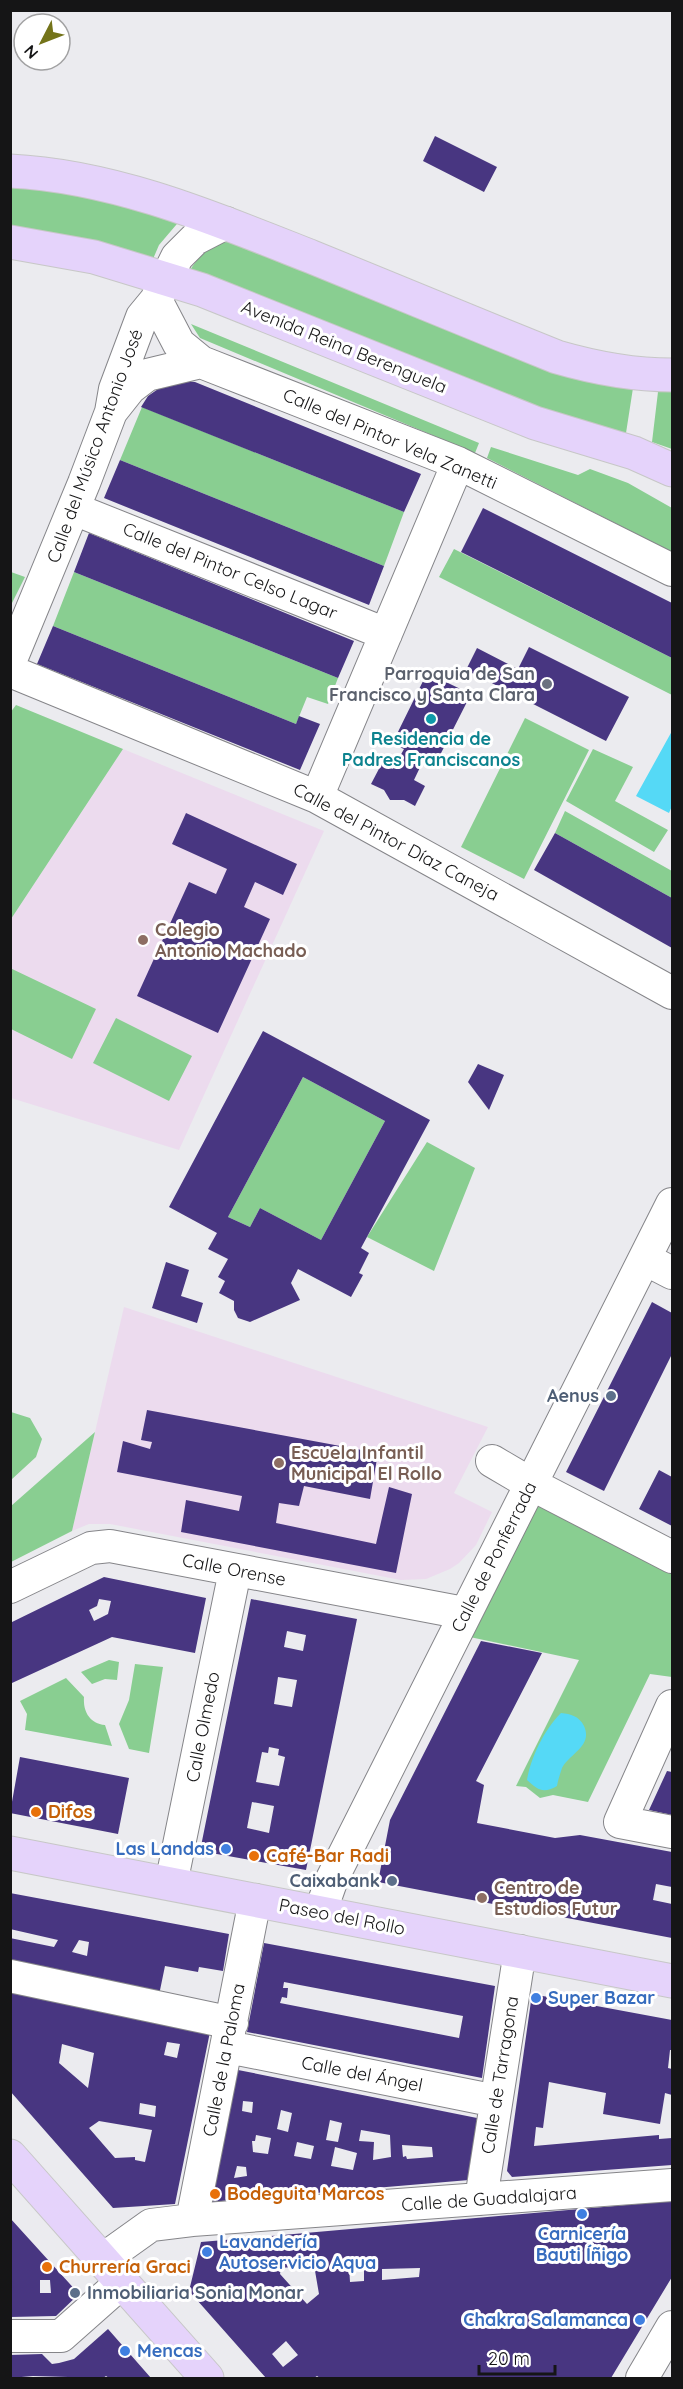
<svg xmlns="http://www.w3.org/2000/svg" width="683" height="2389" viewBox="0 0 683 2389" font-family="Quicksand,sans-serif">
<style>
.education{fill:#ecdbee}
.green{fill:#89ce91}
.water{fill:#55d9f6}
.building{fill:#483681;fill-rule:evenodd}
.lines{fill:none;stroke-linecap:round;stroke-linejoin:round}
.minor-casing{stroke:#858589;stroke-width:34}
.major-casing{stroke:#c7c7c7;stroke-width:35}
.minor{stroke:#fff;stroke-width:32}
.major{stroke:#e5d3fb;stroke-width:33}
.worship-dot{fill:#6b7280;stroke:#fff;stroke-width:2}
.culture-dot{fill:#0f9aa8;stroke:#fff;stroke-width:2}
.education-dot{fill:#8d6e63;stroke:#fff;stroke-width:2}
.service-dot{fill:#5c6f8a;stroke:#fff;stroke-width:2}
.food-dot{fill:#e8710a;stroke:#fff;stroke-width:2}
.shop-dot{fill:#3f7fe0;stroke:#fff;stroke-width:2}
.labels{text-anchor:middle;stroke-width:6;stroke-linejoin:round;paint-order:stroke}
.street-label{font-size:18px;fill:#151516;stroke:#fff}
.worship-label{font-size:18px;font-weight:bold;fill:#5b616d;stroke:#fff;text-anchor:end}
.culture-label{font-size:18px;font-weight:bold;fill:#0d838f;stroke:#fff}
.education-label{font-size:18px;font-weight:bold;fill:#785e54;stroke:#fff;text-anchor:start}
.service-label{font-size:18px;font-weight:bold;fill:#4e5e75;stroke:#fff;text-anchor:end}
.food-label{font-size:18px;font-weight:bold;fill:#c56008;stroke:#fff;text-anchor:start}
.shop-label{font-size:18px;font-weight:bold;fill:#366cbe;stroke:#fff;text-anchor:start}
</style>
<rect width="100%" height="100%" fill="#ebebef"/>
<path class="education" d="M123 749 324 831 179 1150 11 1098V919Z
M124 1307 488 1427 454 1493 492 1512 476 1545 459 1563 450 1569 426 1579 401 1580 110 1524H89L72 1531Z"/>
<path class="green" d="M10 184 63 190 182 218 159 245 153 259 11 228Z
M234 241 633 388 626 433 542 411 190 270C201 253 214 242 234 241Z
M191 324 479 443 475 453 200 338Z
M658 392H672V449L652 442Z
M142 407 404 512 384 566 120 460Z
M491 447 578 475 590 469 628 483 672 508V552L487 458Z
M454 549 672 658V695L439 577Z
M11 572 25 577 11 605 10 572Z
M74 572 338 678 328 704 307 697 296 724 53 626Z
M16 705 123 749 11 919 10 713Z
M525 718 589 750 524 879 461 847Z
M593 749 633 767 615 801 668 830 654 852 566 801Z
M565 811 672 871V898L555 833Z
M10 968 96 1009 72 1059 11 1029Z
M116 1018 192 1056 169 1101 93 1063Z
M303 1077 385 1121 321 1240 260 1208 250 1227 228 1217Z
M427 1142 475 1168 434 1271 367 1237Z
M11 1412 30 1418 42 1439 36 1457 11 1480Z
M95 1432 72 1531 11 1562V1506Z
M541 1504 672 1569V1677L650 1674 588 1802 553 1795 540 1798 526 1787 516 1786 579 1660 465 1636 531 1508Z
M109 1660 119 1662 117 1680 105 1679 92 1684 81 1672Z
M135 1664 163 1667 149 1753 129 1749 119 1724 129 1700Z
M66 1678 84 1697C83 1711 89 1723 105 1725L112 1746 25 1730 27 1714 20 1701Z"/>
<path class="water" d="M672 731V806L669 813 636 796Z
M561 1713C571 1714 579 1716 584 1726 593 1746 570 1753 562 1768 560 1774 558 1780 557 1786 543 1794 538 1790 527 1780 531 1757 544 1730 561 1713Z"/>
<path class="building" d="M435 136 497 167 484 192 423 161Z
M184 381 195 382 421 474 404 512 141 407 148 396 161 387Z
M120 460 384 566 369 605 104 498Z
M483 508 672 603V658L461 552Z
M89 533 354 641 338 678 74 572Z
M53 626 296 724 299 716 320 724 300 770 37 664Z
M529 647 629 697 606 741 466 670 477 648 518 669Z
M427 673 471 694 435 765 424 759 414 780 425 786 415 806 404 800H390L384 790 371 784 382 763 393 769 404 749 392 744Z
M186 813 297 864 283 895 255 882 244 907 270 919 218 1033 137 996 189 882 216 894 227 869 172 844Z
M555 833 672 898V948L534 870Z
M263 1031 430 1120 361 1248 369 1253 359 1273 363 1275 351 1297 298 1269 291 1283 300 1300 250 1322 238 1318 234 1310V1301L219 1293 225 1281 218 1277 228 1259 208 1249 217 1233 169 1207ZM303 1077 385 1121 321 1240 260 1208 250 1227 228 1217Z
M478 1064 504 1075 489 1110 468 1082Z
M166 1262 189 1270 181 1296 203 1303 197 1323 152 1308Z
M652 1302 672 1313V1354L604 1491 566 1472Z
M147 1410 378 1453 370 1499 304 1486 299 1506 279 1503 276 1523 376 1544 389 1487 412 1494 396 1573 181 1532 186 1500 239 1511 242 1496 117 1472 123 1441 150 1449 152 1442 141 1440Z
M659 1470 672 1477V1526L639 1509Z
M104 1577 206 1598 195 1653 112 1637 12 1683 10 1623ZM99 1599 111 1601 108 1614 94 1621 89 1610 97 1606Z
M251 1599 357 1619 306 1870 200 1851ZM287 1631 306 1635 303 1651 284 1647ZM278 1677 297 1680 292 1707 274 1704ZM269 1747 279 1749 278 1755 285 1757 279 1786 256 1782 262 1752 268 1753ZM252 1802 274 1806 269 1833 247 1828Z
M481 1641 542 1653 476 1781 484 1785 477 1823 555 1838 580 1835 672 1852V1887L656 1884 653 1900 672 1904V1938L378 1882 390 1820Z
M20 1757 129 1778 118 1834 10 1813Z
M667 1771 672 1772V1815L649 1810Z
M10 1893 229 1934 223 1971 199 1967 198 1972 165 1966 159 1995 10 1966V1938L54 1947 58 1940 10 1929ZM79 1940 89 1942 87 1956 72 1952Z
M264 1943 495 1986 482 2078 247 2032ZM284 1982 463 2016 459 2038 280 2003 282 1997 287 1998 288 1988H283Z
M10 1988 211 2027 175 2204 113 2208 10 2091ZM167 2042 180 2044 177 2058 164 2055ZM62 2044 94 2053 88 2088 59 2063ZM140 2103 156 2106 155 2117 139 2114ZM99 2121 152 2130 145 2162 135 2160V2157L115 2158 89 2128Z
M532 1994 672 2020V2050H670L668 2068 672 2069V2095L665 2093 660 2124 603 2114 606 2093 549 2082 543 2128 536 2127 534 2146 659 2135V2139L672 2138V2165L512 2177 507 2171Z
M238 2070 477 2118 469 2180 210 2202ZM243 2101 253 2102 252 2113 242 2111ZM281 2110 292 2113 288 2132 277 2129ZM330 2120 342 2123 338 2142 326 2140ZM361 2130 390 2135 391 2157 373 2160 374 2142 359 2141ZM256 2135 271 2138 268 2154 253 2152 252 2141H255ZM297 2142 314 2146 311 2159 294 2156ZM402 2145 432 2147 433 2157 407 2159 406 2156 403 2157ZM335 2147 357 2153 353 2170 331 2166ZM237 2166 246 2167 247 2176 234 2178Z
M672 2201V2277L611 2378H320L317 2376 314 2378H266L189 2291 201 2242ZM364 2264V2281L350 2282 349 2265ZM314 2265 319 2294 307 2304 280 2274 281 2268ZM420 2268 419 2277 382 2280V2269ZM286 2341 298 2355 283 2367 272 2354Z
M10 2218 79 2294 56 2316 10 2317ZM40 2280H50L51 2293H40Z
M108 2329 151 2378H109L106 2376 103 2378 33 2376 10 2378V2355L42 2354 52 2364 59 2363 74 2359Z"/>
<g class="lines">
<g class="minor-casing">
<path id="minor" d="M156 300 179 344 201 362
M111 412 130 388 147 375 201 362 458 463 672 570
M74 509 386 634
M10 662 84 483 111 412 115 389 142 317 156 300 177 257 195 239 226 223
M10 671 317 797 672 993
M317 797 458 463
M645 1259 672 1273
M492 1461 531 1484 672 1557
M10 1587 91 1548 110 1546 464 1613
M672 1706 620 1822 672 1832
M171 1884 235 1571
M320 1913 332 1879 672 1204
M10 1976 232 2023
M228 2047 496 2101
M481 2199 520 1951
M192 2220 255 1900
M102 2260 151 2225 192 2220 672 2185
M12 2336H61L122 2282
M642 2378 672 2327"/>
</g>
<g class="major-casing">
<path id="major" d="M10 171C115 176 216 219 312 257 393 290 475 324 557 357 595 368 633 375 672 375
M10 242 94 257 202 290 535 423 634 453 672 470
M10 1853 672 1981
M10 2156 207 2378"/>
</g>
<use href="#minor" class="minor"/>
<use href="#major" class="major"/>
</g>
<circle class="worship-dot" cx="547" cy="684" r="6"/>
<circle class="culture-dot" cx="431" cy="719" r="6"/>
<g class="education-dot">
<circle cx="143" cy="940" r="6"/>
<circle cx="279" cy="1463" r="6"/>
<circle cx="482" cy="1898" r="6"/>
</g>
<g class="service-dot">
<circle cx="611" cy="1396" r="6"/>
<circle cx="392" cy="1881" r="6"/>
<circle cx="75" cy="2293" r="6"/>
</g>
<g class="food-dot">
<circle cx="36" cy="1812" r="6"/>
<circle cx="254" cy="1856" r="6"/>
<circle cx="215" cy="2194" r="6"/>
<circle cx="47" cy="2267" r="6"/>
</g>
<g class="shop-dot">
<circle cx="226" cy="1849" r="6"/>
<circle cx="536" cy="1998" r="6"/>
<circle cx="582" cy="2214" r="6"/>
<circle cx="207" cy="2252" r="6"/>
<circle cx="640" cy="2320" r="6"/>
<circle cx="125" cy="2351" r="6"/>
</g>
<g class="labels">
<g class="street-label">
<text transform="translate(344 347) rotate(22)" y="6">Avenida Reina Berenguela</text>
<text transform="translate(390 439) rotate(23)" y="6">Calle del Pintor Vela Zanetti</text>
<text transform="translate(95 446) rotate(-70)" y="6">Calle del Músico Antonio José</text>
<text transform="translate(230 571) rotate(22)" y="6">Calle del Pintor Celso Lagar</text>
<text transform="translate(396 842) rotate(28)" y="6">Calle del Pintor Díaz Caneja</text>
<text transform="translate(494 1557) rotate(-63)" y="6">Calle de Ponferrada</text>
<text transform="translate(234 1570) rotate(11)" y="6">Calle Orense</text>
<text transform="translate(203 1727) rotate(-79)" y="6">Calle Olmedo</text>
<text transform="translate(342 1917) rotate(11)" y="6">Paseo del Rollo</text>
<text transform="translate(224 2060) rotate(-79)" y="6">Calle de la Paloma</text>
<text transform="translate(362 2074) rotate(11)" y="6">Calle del Ángel</text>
<text transform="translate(500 2075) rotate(-81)" y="6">Calle de Tarragona</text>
<text transform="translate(489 2199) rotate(-4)" y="6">Calle de Guadalajara</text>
</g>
<g class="worship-label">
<text x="535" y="680">Parroquia de San<tspan x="535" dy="21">Francisco y Santa Clara</tspan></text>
</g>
<g class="culture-label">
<text x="431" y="745">Residencia de<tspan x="431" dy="21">Padres Franciscanos</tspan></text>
</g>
<g class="education-label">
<text x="155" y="936">Colegio<tspan x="155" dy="21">Antonio Machado</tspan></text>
<text x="291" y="1459">Escuela Infantil<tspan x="291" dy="21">Municipal El Rollo</tspan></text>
<text x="494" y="1894">Centro de<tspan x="494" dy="21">Estudios Futur</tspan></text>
</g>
<g class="service-label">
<text x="599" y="1402">Aenus</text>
<text x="380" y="1887">Caixabank</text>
<text x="87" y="2299" text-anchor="start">Inmobiliaria Sonia Monar</text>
</g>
<g class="food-label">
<text x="48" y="1818">Difos</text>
<text x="266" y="1862">Café-Bar Radi</text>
<text x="227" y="2200">Bodeguita Marcos</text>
<text x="59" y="2273">Churrería Graci</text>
</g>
<g class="shop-label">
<text x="214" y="1855" text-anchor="end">Las Landas</text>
<text x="548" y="2004">Super Bazar</text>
<text x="582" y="2240" text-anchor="middle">Carnicería<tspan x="582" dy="21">Bauti Íñigo</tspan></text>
<text x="219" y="2248">Lavandería<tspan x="219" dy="21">Autoservicio Aqua</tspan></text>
<text x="628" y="2326" text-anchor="end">Chakra Salamanca</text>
<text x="137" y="2357">Mencas</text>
</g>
</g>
<rect width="683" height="2389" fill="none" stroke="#151516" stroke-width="24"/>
<g transform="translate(42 42) rotate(228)"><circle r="28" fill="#ffffff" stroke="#a1a1a2" stroke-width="1.5"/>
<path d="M0-4.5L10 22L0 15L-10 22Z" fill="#74741a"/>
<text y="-9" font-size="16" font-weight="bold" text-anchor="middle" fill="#151516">N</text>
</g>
<path d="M479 2365v9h76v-9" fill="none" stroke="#151516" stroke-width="3"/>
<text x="488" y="2365" font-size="18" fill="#151516" stroke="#ffffff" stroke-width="4.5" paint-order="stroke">20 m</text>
</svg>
